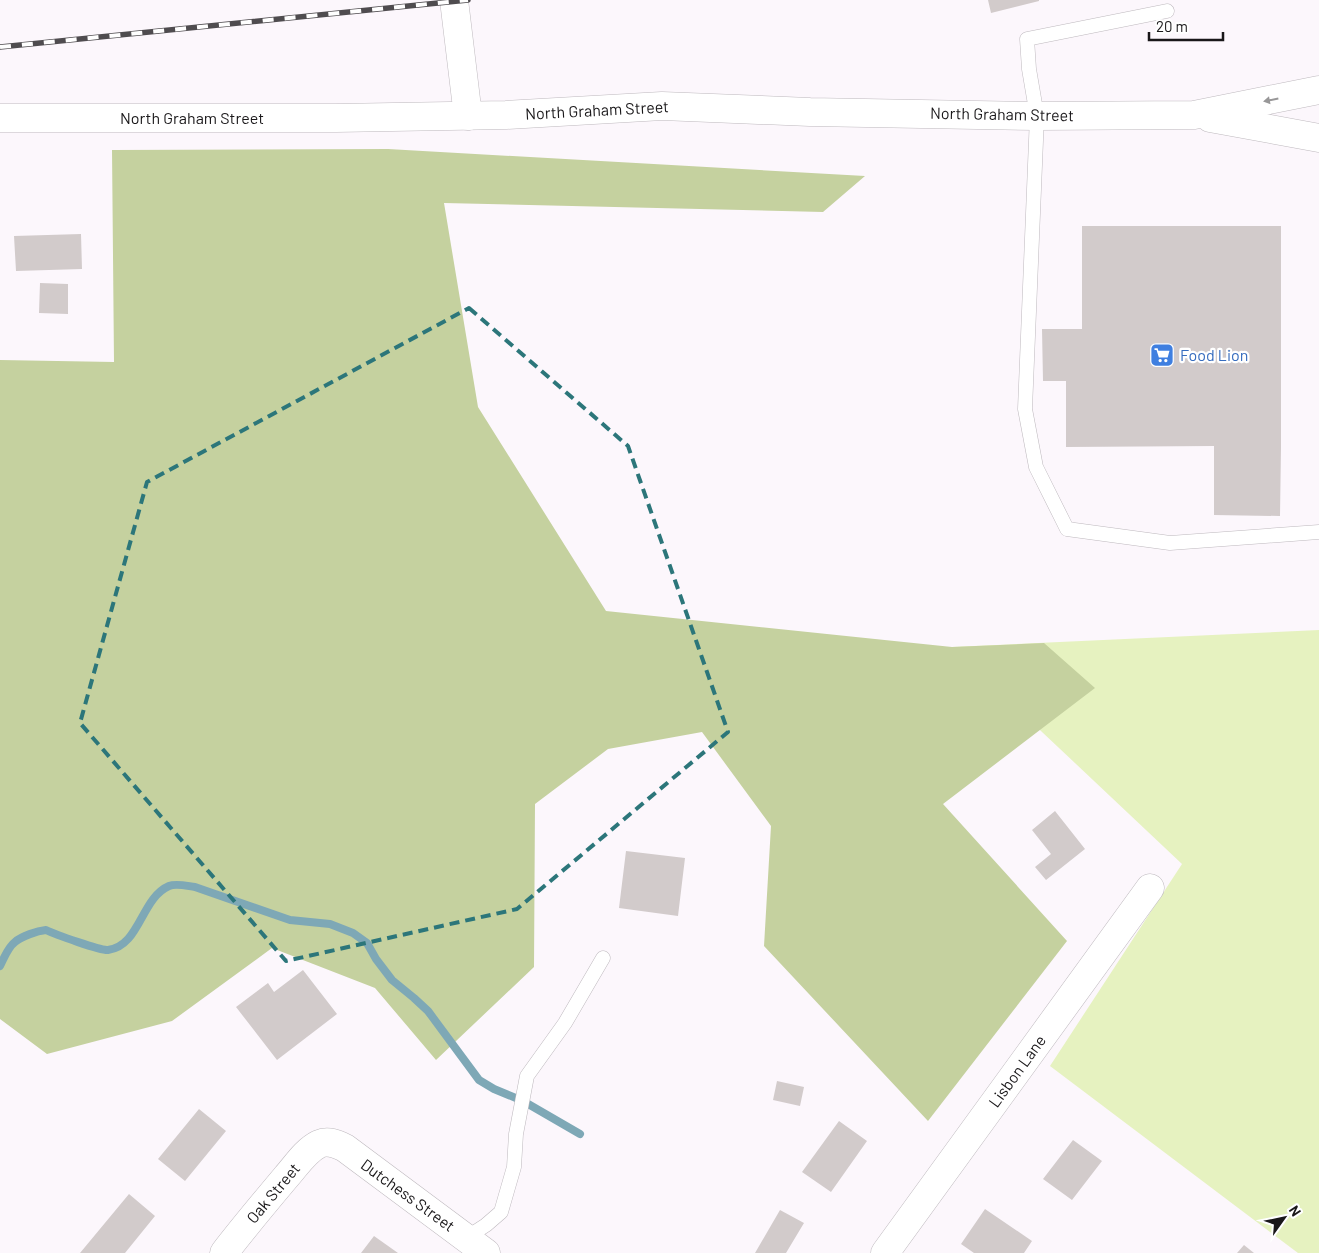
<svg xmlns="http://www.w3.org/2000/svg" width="1319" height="1253" viewBox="0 0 1319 1253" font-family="Barlow,sans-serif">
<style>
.green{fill:#e6f2c0}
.forest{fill:#c5d19f}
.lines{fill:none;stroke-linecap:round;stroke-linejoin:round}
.stream{stroke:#7ea8b6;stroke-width:8}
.building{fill:#d2cbcb}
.service-casing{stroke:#beb9be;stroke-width:15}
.minor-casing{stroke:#beb9be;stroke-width:29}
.secondary-casing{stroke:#beb9be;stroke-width:29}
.service{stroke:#fff;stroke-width:14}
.minor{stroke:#fff;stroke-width:28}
.secondary{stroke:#fff;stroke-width:28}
.rail-casing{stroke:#4f4c4f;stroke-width:5.5}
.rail{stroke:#fff;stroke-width:4;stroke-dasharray:11;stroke-linecap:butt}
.oneway{fill:#989798}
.marked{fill:none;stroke:#2c767a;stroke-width:4;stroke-dasharray:10 6;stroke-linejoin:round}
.labels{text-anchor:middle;stroke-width:4.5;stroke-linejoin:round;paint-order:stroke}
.street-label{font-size:16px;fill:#191719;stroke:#fff}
.shop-label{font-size:16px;fill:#366cbe;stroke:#fff;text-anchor:start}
</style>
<rect width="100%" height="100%" fill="#fcf7fc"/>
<path class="green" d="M1319 630V1253H1298L1050 1066 1182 864 952 647Z"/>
<path class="forest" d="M388 149 865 176 823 212 444 203 478 407 606 611 952 647 1044 643 1095 688 943 804 1067 941 928 1121 764 946 771 826 702 732 608 749 535 804 534 967 436 1060 375 988 272 948 172 1021 47 1054 0 1019V360L114 362 112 150Z"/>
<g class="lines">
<path class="stream" d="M0 966C4 958 8 947 15 942 22 936 37 931 46 930 54 934 101 951 108 950 140 946 141 898 169 886 176 883 187 886 195 887L290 920 330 924 353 933 367 943 376 959 392 980 414 998 428 1011 479 1080 494 1089 523 1101 580 1134"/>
</g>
<path class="building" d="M988 0H1039V1L991 13Z
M1082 226H1281V447L1280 516 1214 515V446L1066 447V381H1043L1042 329H1082Z
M81 234 82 269 16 271 14 236Z
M40 283 68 284V314L39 313Z
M1055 811 1085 849 1046 880 1035 867 1051 854 1032 830Z
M626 851 685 858 678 916 619 908Z
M303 970 337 1014 277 1060 236 1007 268 983 274 992Z
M777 1081 804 1087 800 1106 773 1100Z
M199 1109 226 1131 185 1181 158 1159Z
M839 1121 867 1141 831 1192 802 1172Z
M1073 1140 1102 1161 1072 1200 1043 1179Z
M129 1194 155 1216 125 1253H80Z
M985 1209 1032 1241 1024 1253H974L961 1244Z
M780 1210 804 1223 786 1253H755Z
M374 1236 398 1253H361Z
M1244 1245 1254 1253H1237Z"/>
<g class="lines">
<g class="service-casing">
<path id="service" d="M1167 11 1027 39 1029 69 1037 116 1025 409 1036 467 1067 529 1170 543 1319 532
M466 1238 486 1225 501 1212 514 1167 516 1134 527 1076 565 1023 603 958"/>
</g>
<g class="minor-casing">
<path id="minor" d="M454 0 468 116
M224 1253C244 1227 265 1202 286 1177 296 1166 305 1151 319 1144 328 1140 337 1144 345 1148L486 1253
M885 1253 1150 888"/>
</g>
<g class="secondary-casing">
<path id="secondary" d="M0 118H336L506 115 662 106 810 112 1037 116 1194 115 1319 90
M1210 118 1319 138"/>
</g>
<use href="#service" class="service"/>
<use href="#minor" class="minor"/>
<use href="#secondary" class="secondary"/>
<g class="rail-casing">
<path id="rail" d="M0 47 468 0"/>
</g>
<use href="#rail" class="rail"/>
</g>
<defs><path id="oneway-solid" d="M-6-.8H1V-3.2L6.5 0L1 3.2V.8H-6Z" transform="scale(1.25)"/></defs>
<use class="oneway" href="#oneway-solid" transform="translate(1271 100) rotate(169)"/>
<path class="marked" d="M469 308 628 446 728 732 517 909 286 961 80 723 147 482Z"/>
<defs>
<g id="supermarket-square" transform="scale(1.25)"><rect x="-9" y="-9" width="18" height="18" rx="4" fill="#3f7fe0" stroke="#fff"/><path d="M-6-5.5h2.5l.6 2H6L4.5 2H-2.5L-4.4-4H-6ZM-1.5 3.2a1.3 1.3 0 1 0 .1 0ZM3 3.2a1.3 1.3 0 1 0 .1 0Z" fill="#fff"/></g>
</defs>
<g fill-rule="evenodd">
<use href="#supermarket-square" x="1162" y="355"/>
</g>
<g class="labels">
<g class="street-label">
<text transform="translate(597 110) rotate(-3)" y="6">North Graham Street</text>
<text transform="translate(1002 114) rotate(1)" y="6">North Graham Street</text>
<text x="192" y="124">North Graham Street</text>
<text transform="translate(1017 1071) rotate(-54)" y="6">Lisbon Lane</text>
<text transform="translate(273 1193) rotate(-50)" y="6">Oak Street</text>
<text transform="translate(408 1195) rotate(36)" y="6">Dutchess Street</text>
</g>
<g class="shop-label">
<text x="1180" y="361">Food Lion</text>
</g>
</g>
<g transform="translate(1284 1218) rotate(57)" stroke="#ffffff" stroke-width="4" paint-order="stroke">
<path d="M0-4L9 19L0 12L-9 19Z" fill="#191719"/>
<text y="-8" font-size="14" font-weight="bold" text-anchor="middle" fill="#191719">N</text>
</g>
<path d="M1149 32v8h74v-8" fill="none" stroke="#191719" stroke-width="2.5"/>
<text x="1156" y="32" font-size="15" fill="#191719" stroke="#ffffff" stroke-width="4" paint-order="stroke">20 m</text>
</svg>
